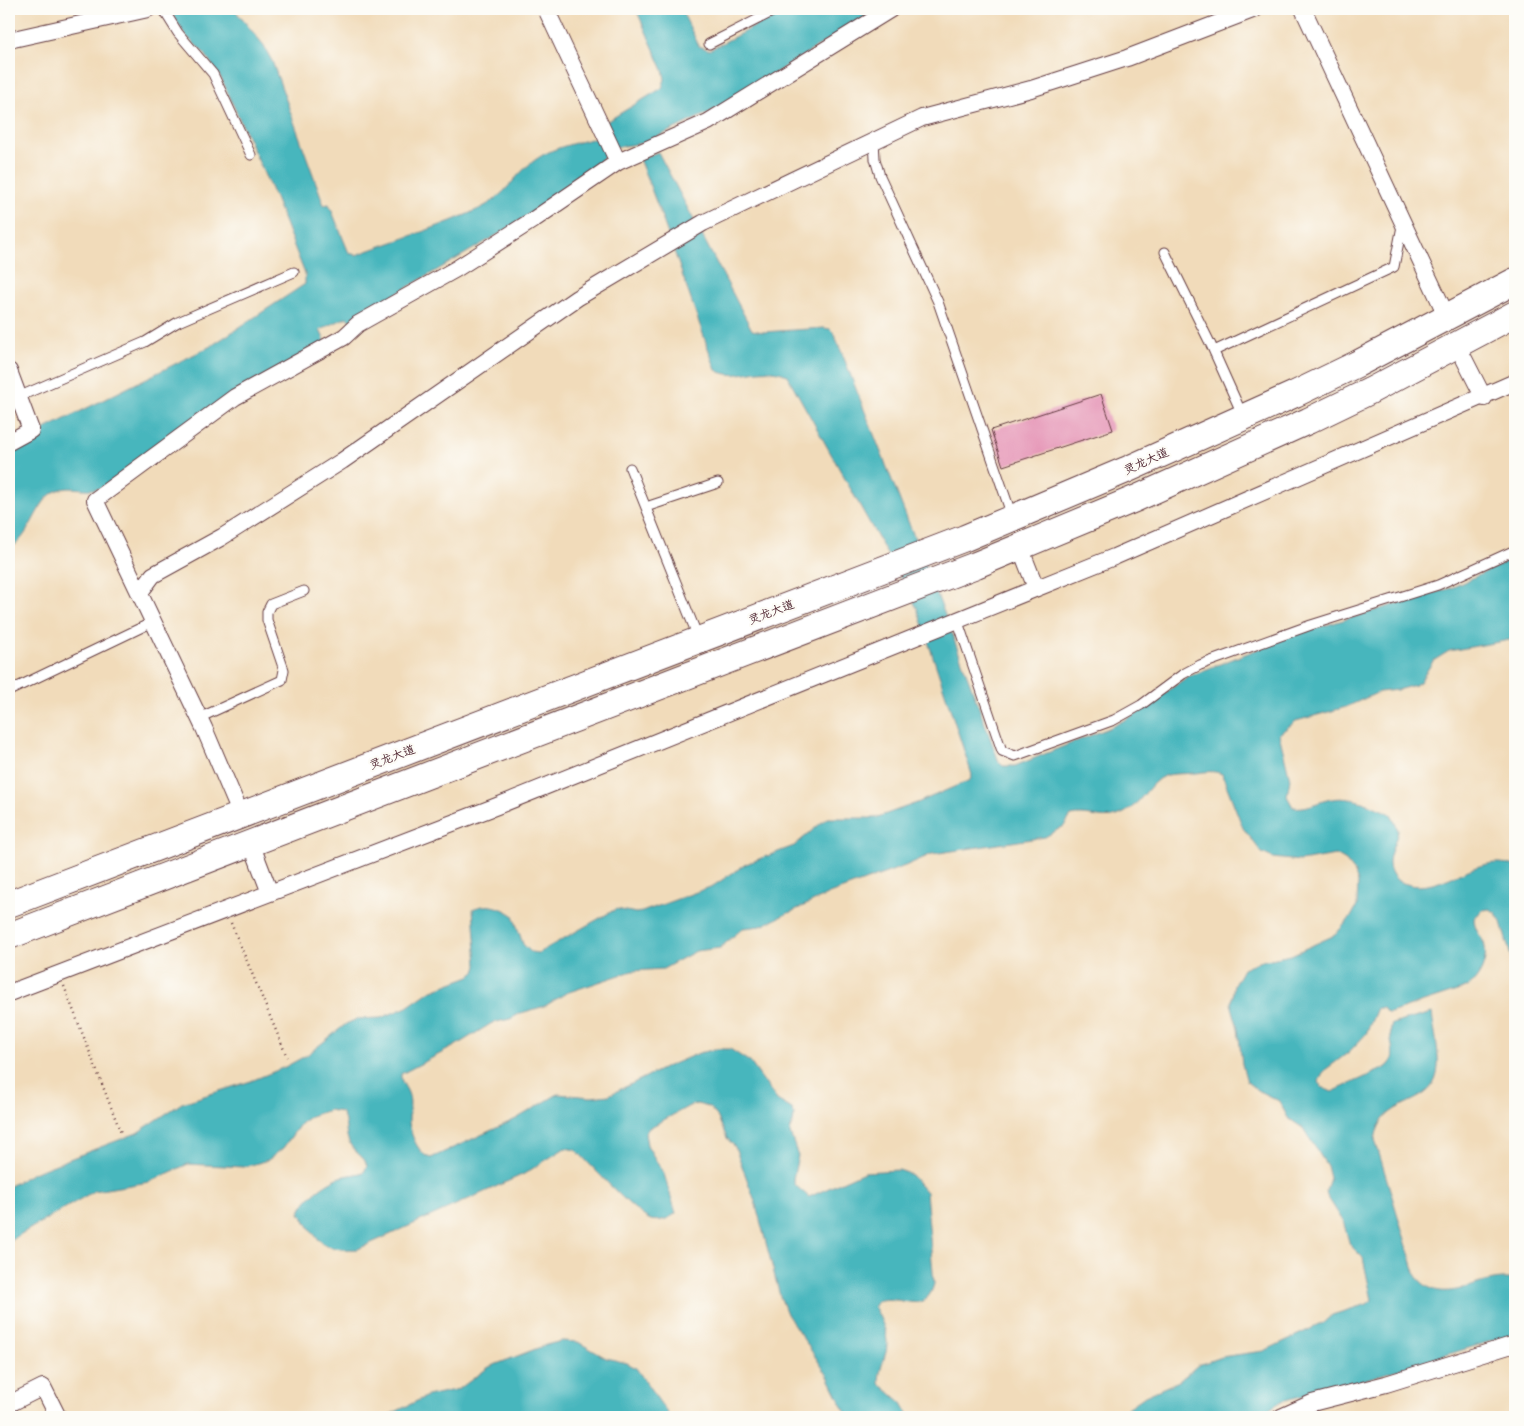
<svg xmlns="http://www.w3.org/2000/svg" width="1524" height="1426" viewBox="0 0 1524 1426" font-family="Delius,'LXGW WenKai TC',sans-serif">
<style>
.water{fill:#46b6bd;stroke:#486a74}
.building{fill:#e490b3}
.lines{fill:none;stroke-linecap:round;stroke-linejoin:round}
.service-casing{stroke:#633b40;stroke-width:11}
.minor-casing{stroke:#633b40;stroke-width:18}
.primary-casing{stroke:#633b40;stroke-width:28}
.path{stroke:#633b40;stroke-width:2.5;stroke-dasharray:1 4;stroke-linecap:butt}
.service{stroke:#fff;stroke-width:9}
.minor{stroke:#fff;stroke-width:16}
.primary{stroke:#fff;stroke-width:26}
.labels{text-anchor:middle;stroke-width:4.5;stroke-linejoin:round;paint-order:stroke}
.street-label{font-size:12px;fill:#4a1f2b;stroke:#fdfcf7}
</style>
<rect width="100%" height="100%" fill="#fdfcf7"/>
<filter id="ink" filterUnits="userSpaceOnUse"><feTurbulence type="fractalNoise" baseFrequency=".02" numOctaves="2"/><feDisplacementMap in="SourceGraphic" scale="10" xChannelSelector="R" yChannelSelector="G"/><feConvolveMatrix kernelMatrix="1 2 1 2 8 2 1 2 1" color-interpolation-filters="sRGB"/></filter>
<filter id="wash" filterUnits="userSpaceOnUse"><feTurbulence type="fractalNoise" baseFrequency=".0096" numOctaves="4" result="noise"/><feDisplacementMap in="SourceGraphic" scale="20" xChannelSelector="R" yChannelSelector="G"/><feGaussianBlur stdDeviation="1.12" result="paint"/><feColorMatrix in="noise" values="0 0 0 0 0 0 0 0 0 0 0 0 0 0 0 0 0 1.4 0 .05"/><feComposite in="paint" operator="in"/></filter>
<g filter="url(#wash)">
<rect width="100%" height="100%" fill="#f1dbba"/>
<path class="water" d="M169 9H234L262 43 272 61 324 205 329 204 349 253 356 255C397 240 441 227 481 208 506 196 514 175 535 160 555 145 587 141 611 134L606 122 662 88 665 79 663 70 636 9H681L699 46 709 50 788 9H878L719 108 644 143 616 147 608 152 590 173 504 231 350 321 347 317 320 330 326 343 101 488C87 492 71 485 58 490 36 499 32 537 9 549V447L211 346 305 284V274L275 198 222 80 205 54 185 35Z
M658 152 752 330 763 332 824 328 830 329 834 333 945 615 999 762 1003 766H1015L1109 728 1136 714 1187 677 1296 634 1451 588 1515 558V639L1449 651 1433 661 1420 682 1415 685 1397 690 1379 692 1346 707 1296 721 1279 734 1290 779 1287 796 1293 807C1306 809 1315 803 1327 800 1351 794 1370 805 1391 814L1398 830C1395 849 1380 863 1397 880 1437 903 1473 850 1515 866V971L1501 922 1495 912 1489 909 1483 910 1474 918C1474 930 1480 934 1484 943 1489 959 1480 980 1466 988L1390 1013H1387L1383 1008H1377L1366 1034 1349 1052 1325 1070 1319 1081 1321 1087 1332 1092 1385 1068C1401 1058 1386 1039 1392 1024L1432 1013C1434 1032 1441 1056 1437 1074 1430 1109 1381 1096 1375 1140L1416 1276C1444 1312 1480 1272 1515 1280V1334L1360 1381 1282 1401 1257 1417H1115L1145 1396 1179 1381 1198 1365 1221 1357 1264 1351 1323 1323 1332 1315 1367 1304 1372 1300 1363 1258 1350 1245 1343 1221 1327 1196 1326 1190 1330 1178 1327 1166 1303 1128 1288 1118 1279 1101 1257 1090 1247 1082 1242 1064 1238 1028 1231 1003 1234 985 1243 969 1261 961 1291 955 1335 935 1351 917 1357 906 1358 882 1354 871 1346 861 1336 855 1300 861 1273 858 1262 853 1243 828 1222 774C1213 770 1205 772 1195 773 1185 774 1173 773 1164 776 1148 782 1140 809 1117 816 1102 821 1086 812 1071 816L1064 826 1045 837 932 854 905 866 829 894 761 926 743 928 720 948 696 951 663 969 632 971 566 993 545 1006 521 1013 510 1019 492 1023 455 1046 401 1074C400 1083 407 1087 409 1096 411 1104 409 1112 409 1120 409 1132 419 1156 431 1158L516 1119 558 1094 591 1097 609 1095 666 1067 699 1053 717 1049H730L750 1062 777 1100 792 1109 794 1115 790 1133 798 1156 793 1179 795 1185 809 1197 864 1172 899 1170 910 1174 926 1192 934 1284C925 1318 900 1293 877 1301L874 1306C881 1320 890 1335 886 1352 883 1363 879 1371 879 1383L902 1403 910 1417H848L828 1376 787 1314 780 1296 755 1201 735 1147 727 1138 717 1116 709 1107 697 1104 691 1105 649 1128 645 1133 647 1145 664 1174 676 1213C669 1219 660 1222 651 1220 636 1215 589 1163 576 1150L565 1148 524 1174 358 1249C321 1251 319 1242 300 1213 303 1199 327 1181 341 1177 349 1175 357 1174 364 1172L367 1166C365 1156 354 1153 350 1144 344 1134 348 1122 341 1112L329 1110 311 1116 301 1123 283 1148 268 1160 244 1167 188 1164 149 1182 94 1191 9 1241V1186L11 1185 33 1173 137 1133 182 1103 251 1081 285 1067 307 1055 346 1024 357 1019 381 1018 407 1007 430 991 470 976 475 972 477 966 473 909C488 902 501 907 513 915L523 944 531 952 538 953 616 909 636 913 642 912 713 886 746 864 794 846 827 818H875L917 803 970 780 972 775 917 608 787 375C758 362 737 383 716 370 690 300 668 228 639 159Z
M562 1341 578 1342 606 1358 627 1363 636 1368 670 1417H574L559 1410 512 1417H385L427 1396 459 1389 489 1367 546 1345Z"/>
<g id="blocks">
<path class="building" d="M1101 394 1113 430 1003 466 991 430Z"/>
</g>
</g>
<g filter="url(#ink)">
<use href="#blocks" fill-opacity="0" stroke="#633b40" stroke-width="1"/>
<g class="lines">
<g class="service-casing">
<path id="service" d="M163 9 178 33 213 74 251 155
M709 44 778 9
M874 140 875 159 880 176 938 302 1012 516
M1165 252 1211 345 1242 414
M1214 351 1394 267 1402 226
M18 397 145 342 178 322 294 272
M630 468 698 637
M646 507 718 483
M957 619 1002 751 1015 756 1114 720 1141 705 1183 674 1200 665 1311 625 1438 585 1515 550
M9 691 155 621
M199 718 282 680 284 670 267 620V612L271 604 304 591"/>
</g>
<g class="minor-casing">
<path id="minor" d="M546 9 618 162
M1303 9 1447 317
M9 40 148 9
M1457 345 1484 398
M9 371 31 430 9 442
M1020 547 1036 588
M141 591 153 575 222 537 342 461 577 298 703 223 922 118 1031 89 1127 58 1255 9
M241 815 204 728 95 500 235 397 344 337 358 324 456 269 533 220 618 162 708 122 891 9
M251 843 270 893
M9 993 497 806 1114 557 1515 382
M9 1404 43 1387 58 1417
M1281 1417 1312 1403 1386 1384 1515 1344"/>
</g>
<g class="primary-casing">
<path id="primary" d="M9 904 965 538 1126 470 1295 394 1357 364 1515 281
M9 936 976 565 1137 498 1308 421 1370 391 1515 314"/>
</g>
<path class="path" d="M231 923 287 1057
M64 986 121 1133"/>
<use href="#service" class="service"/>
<use href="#minor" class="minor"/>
<use href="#primary" class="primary"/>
</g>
</g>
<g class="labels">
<g class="street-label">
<text transform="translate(1146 461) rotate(-24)" y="4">灵龙大道</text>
<text transform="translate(771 612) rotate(-21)" y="4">灵龙大道</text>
<text transform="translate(392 757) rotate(-21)" y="4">灵龙大道</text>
</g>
</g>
<rect width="1524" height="1426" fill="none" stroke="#fdfcf7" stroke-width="30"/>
</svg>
